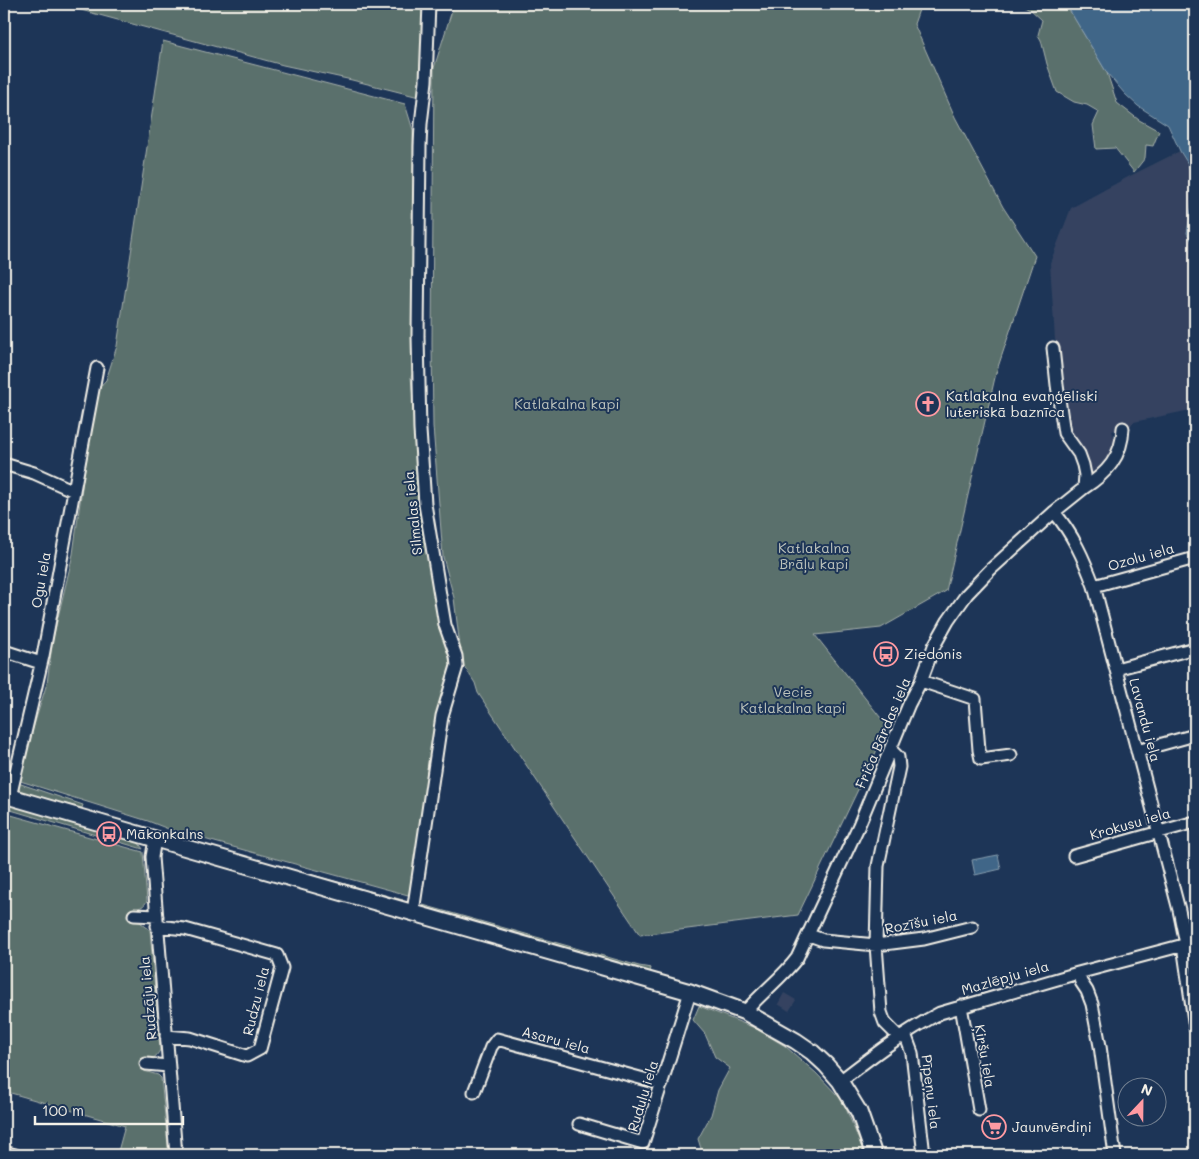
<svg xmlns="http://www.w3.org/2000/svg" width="1199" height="1159" viewBox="0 0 1199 1159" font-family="Mali,sans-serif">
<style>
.built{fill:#344361}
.green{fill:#5a706c;stroke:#a7b0aa}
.water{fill:#406688;stroke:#889eae}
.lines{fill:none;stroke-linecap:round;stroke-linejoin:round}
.minor-casing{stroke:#f4f1e8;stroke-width:15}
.major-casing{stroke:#f4f1e8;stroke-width:19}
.minor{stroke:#1d3557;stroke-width:11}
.major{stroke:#1d3557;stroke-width:15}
.labels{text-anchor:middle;stroke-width:4;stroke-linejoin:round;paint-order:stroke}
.poi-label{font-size:14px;fill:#f4f1e8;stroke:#1d3557;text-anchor:start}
.park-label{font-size:14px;fill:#bec4bd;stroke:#1d3557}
.street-label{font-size:14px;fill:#f4f1e8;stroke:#1d3557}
</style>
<rect width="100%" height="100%" fill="#1d3557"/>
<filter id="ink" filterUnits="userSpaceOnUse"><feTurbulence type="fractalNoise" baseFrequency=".02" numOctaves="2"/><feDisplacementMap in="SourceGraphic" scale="10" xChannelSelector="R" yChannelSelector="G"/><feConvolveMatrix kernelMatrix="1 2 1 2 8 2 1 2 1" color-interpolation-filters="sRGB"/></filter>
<g filter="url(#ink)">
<path class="built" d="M1180 151 1188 164 1195 188 1187 233 1195 246V409L1134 422 1129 427 1112 431 1117 447 1103 468 1090 474 1088 462 1072 434 1059 345 1055 340 1050 263 1071 208 1128 177Z
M784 993 796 1000 789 1011 778 1004Z"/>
<path class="green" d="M59 4H424L419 97 352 80 283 65Z
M454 4H921L914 24 955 117 1003 207 1035 256 996 373 946 591 881 628 815 635 888 727 798 915 640 935 478 693 475 683 462 663 454 598 443 557 433 426 432 344 434 68Z
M1021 4H1064L1070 11 1107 73 1117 103 1139 120 1159 131 1153 146 1146 145 1145 158 1134 172 1115 148 1096 149 1093 125 1099 112 1087 105 1074 102 1057 92 1047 64 1041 40 1038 35 1042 20 1030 9Z
M163 41 405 104 413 130 416 366 411 377 417 443 432 579 451 667 440 700 411 888 408 895 171 830 148 821 17 780 47 683 53 638 73 554 95 392 106 380 117 346Z
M18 783 83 805 82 808 62 803H47L20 795 17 789Z
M4 802 131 838 138 842 143 849 4 808Z
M4 813 143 852 147 901C144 906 141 908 134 909L133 920 140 922 150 930 160 1050C157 1056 152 1061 145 1060L144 1071 158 1075 161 1078 169 1155H117L125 1126 4 1091Z
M181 839 403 900 395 902Z
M423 905 639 966 651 968 650 972 427 910Z
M699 1006 755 1028 785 1046 816 1073 843 1101 865 1155H703L698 1139 711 1115 718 1090 730 1068 715 1057 705 1034 693 1020Z"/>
<path class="water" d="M1064 4H1195V246L1187 233 1195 188 1188 164 1180 151 1168 125 1138 106 1125 94 1107 73 1070 11Z
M998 855 1001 869 975 875 972 860Z"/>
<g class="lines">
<g class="minor-casing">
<path id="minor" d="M4 464 34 473 74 491
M1084 488C1107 473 1122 457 1123 428
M1054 512C1073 534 1084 559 1094 586L1179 910 1186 944
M1094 586 1195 558
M4 651 41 663
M1116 669 1195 648
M921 681 975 699 979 750 981 759 1011 755
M891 750 898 757 899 767 878 866 876 945 881 1012 885 1023 900 1038
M1137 751 1195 735
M10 797 43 656 97 368
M155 839 152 857 176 1155
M1074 856 1195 822
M413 912 442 716 457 666 456 656 445 625 441 601 425 504 420 430 418 336 420 146 421 124 426 81 429 4
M134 915 157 916
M157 926 185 929 277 955 282 968 260 1049 247 1056 190 1038 166 1036
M809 935 823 940 876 945 924 939 972 927
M1183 945 1195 1028
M1078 973 1081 982 1087 991 1092 1004 1100 1046 1115 1155
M961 1006 979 1110
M745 1012C762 992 782 978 797 958L859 825 909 704 921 681 934 646 948 621 967 594 990 570 1054 512 1084 488 1085 475 1083 465 1079 454 1064 433 1057 385 1053 348
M905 1034 912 1053 924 1155
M146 1064 168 1066
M840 1081C871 1057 905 1031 940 1013L1078 973 1195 942
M474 1092 491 1047 497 1039 662 1084
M579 1124 643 1143 690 992
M4 1152 15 1155"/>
</g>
<g class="major-casing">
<path id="major" d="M4 795 176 845 690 992 745 1012 796 1041 812 1052 826 1065 840 1081 859 1112 874 1155"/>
</g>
<use href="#minor" class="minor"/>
<use href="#major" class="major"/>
</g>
</g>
<defs>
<g id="church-ring" transform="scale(1.25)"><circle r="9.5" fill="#1d3557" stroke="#ff9aa2" stroke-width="1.5"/><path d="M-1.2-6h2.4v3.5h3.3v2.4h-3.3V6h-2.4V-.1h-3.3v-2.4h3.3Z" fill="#ff9aa2"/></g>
<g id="bus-ring" transform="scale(1.25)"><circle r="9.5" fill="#1d3557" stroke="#ff9aa2" stroke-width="1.5"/><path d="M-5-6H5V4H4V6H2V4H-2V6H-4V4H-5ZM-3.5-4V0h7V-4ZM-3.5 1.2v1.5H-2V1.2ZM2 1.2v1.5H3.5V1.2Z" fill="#ff9aa2"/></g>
<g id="supermarket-ring" transform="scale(1.25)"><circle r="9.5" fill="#1d3557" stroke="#ff9aa2" stroke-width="1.5"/><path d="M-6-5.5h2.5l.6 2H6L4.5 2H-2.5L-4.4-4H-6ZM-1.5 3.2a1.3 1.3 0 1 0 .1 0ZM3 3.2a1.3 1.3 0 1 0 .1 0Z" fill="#ff9aa2"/></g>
</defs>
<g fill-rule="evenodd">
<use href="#church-ring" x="928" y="404"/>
<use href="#bus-ring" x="886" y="654"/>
<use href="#bus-ring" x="109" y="834"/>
<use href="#supermarket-ring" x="994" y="1127"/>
</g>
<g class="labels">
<g class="poi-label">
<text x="946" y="401">Katlakalna evaņģēliski<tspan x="946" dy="16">luteriskā baznīca</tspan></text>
<text x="904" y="659">Ziedonis</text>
<text x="126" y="839">Mākoņkalns</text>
<text x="1012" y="1132">Jaunvērdiņi</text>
</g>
<g class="park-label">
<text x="567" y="409">Katlakalna kapi</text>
<text x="814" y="553">Katlakalna<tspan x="814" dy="16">Brāļu kapi</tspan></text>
<text x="793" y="697">Vecie<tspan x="793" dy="16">Katlakalna kapi</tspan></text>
</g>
<g class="street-label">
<text transform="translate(413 513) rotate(-96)" y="5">Silmalas iela</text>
<text transform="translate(1141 557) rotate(-16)" y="5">Ozolu iela</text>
<text transform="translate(41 580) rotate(-80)" y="5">Ogu iela</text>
<text transform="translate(1145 720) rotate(75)" y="5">Lavandu iela</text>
<text transform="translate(883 733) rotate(-67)" y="5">Friča Bārdas iela</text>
<text transform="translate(1130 824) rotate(-16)" y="5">Krokusu iela</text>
<text transform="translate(921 922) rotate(-11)" y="5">Rozīšu iela</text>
<text transform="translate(1005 978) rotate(-16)" y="5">Mazlēpju iela</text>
<text transform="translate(148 998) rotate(-95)" y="5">Rudzāju iela</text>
<text transform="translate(256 1001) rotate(-76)" y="5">Rudzu iela</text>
<text transform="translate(556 1040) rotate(15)" y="5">Asaru iela</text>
<text transform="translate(985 1056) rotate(80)" y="5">Ķiršu iela</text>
<text transform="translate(931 1092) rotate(83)" y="5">Pīpeņu iela</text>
<text transform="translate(643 1096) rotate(-73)" y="5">Ruduļu iela</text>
</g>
</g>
<rect width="1199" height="1159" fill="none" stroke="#1d3557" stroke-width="20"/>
<rect x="10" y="10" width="1179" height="1139" fill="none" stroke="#f4f1e8" stroke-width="2" filter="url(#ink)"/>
<g transform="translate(1142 1102) rotate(22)"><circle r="24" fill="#1d3557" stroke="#738091"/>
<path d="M0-4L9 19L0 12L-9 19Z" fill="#ff9aa2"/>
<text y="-8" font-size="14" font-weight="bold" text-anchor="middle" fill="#f4f1e8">N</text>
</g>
<path d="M35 1116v8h148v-8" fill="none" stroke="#f4f1e8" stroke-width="2.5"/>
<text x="42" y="1116" font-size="15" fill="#f4f1e8" stroke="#1d3557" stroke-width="4" paint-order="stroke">100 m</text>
</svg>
